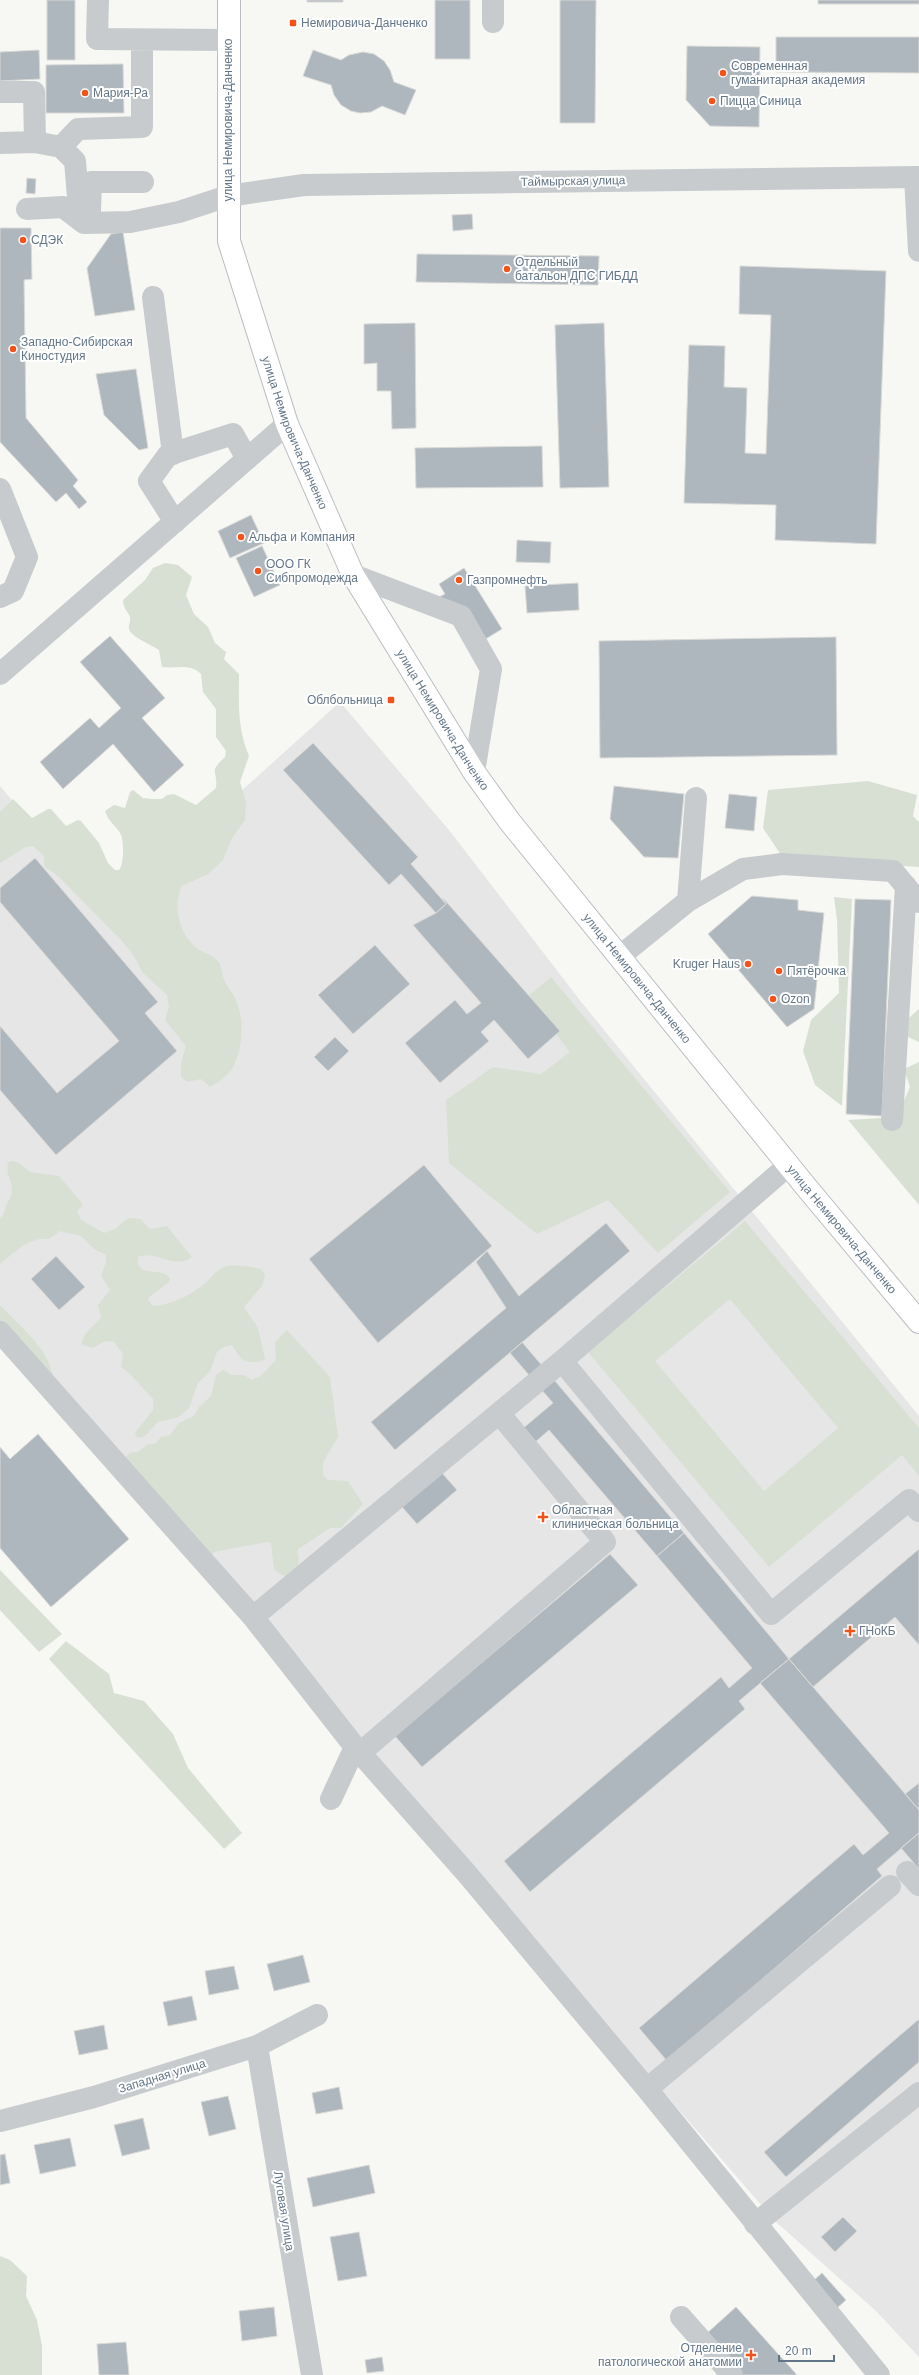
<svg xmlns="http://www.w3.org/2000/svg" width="919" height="2375" viewBox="0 0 919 2375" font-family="Arial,sans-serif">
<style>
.built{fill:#e5e6e5}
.green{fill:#d8e0d4;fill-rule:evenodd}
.building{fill:#afb7be;stroke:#d9d9d6}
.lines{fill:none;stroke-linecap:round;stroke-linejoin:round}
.major-casing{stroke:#babec2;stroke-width:24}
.minor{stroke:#c7cbce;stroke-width:22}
.major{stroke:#fff;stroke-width:22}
.poi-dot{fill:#f35318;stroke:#fff;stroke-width:1.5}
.labels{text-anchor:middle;stroke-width:4;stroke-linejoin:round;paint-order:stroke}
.poi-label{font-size:12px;fill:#637688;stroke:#fff;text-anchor:start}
.street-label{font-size:12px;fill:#637688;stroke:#fff}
</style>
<rect width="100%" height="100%" fill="#f7f7f4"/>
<path class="built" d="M340 702 449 830 582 1003 919 1416V2357L876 2311 775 2221 0 1324V786L107 912Z"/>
<path class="green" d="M165 563 178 565 192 577 186 595 194 614 208 627 215 643 226 652 224 659 239 674C239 705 237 727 249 756L240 782 246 802 245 820 232 838 223 860 208 874 182 886C172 905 179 936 198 949 205 954 215 955 220 964 222 970 222 976 225 982 228 988 233 993 236 1000 244 1017 243 1048 234 1065 231 1073 218 1083 210 1087L201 1079 187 1082 181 1077V1063L186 1046 165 1020 169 1007 167 995 143 973 134 956 122 941 59 877 44 866V856L33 846 26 847 0 863V812L13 799 32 818 48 809H51L66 826 78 820 81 821 99 843 108 863 115 870H119C124 865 124 841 121 835 117 826 108 822 105 811L114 805 125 808 130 792 133 790 143 798 152 799H162L167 795 174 794 196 805 216 788C218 769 208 773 225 757L226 751 216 737V709L203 692 201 674C190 663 177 669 162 667L159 650C152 645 131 637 129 629 128 625 131 621 130 617 127 610 123 608 123 600L145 580 153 568Z
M868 781 917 795 913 816 919 822V867L783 858 763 828 768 790Z
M834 897 852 899 842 1106 815 1085 803 1051 811 1020 839 993 837 920Z
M551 977 730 1192 658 1253 608 1200 537 1234 449 1163 446 1100 493 1067 541 1074 570 1052 527 997Z
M919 1009V1042L908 1037 904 1022Z
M919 1062V1205L848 1120 897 1117 910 1087 904 1069Z
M11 1161 18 1162 30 1172 59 1176 81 1202 82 1206 77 1211 81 1220 104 1233 115 1229 128 1218 140 1219 150 1229 167 1226 192 1257C175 1271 155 1249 138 1257V1264L142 1270 163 1273 170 1278 169 1282 149 1297 148 1300 153 1306C171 1305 189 1296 203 1285 209 1280 217 1269 224 1267 237 1264 248 1266 261 1269L265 1275 262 1286 244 1307 258 1328 265 1359C261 1362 258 1362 253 1362 238 1362 240 1353 231 1345L222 1348 217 1352 210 1371 198 1383 189 1408 179 1417 158 1422 145 1436 138 1438 135 1433 153 1410V1399L129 1373 121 1367 123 1354 114 1342 105 1341 93 1348 81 1344 85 1334 101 1318 98 1305 110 1290 101 1276 106 1262V1255L94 1249 81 1236 60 1231 49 1239C29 1237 15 1252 0 1264V1218C5 1214 4 1210 7 1204 19 1182 5 1182 8 1163Z
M745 1221 919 1428V1476L902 1455 769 1567 588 1352ZM730 1299 838 1428 764 1491 655 1361Z
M0 1305C19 1325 48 1348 53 1376L0 1333Z
M287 1330 330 1377 338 1437 323 1462V1475L328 1480 348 1481 363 1504 341 1528H330L297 1550C304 1570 289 1585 274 1569L271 1543 267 1542 218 1551 198 1560 116 1466 131 1452H138L148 1444H155L161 1437 170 1435 179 1423 194 1416 199 1407 211 1396 216 1375 223 1370 232 1375H244L252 1380 261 1376 276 1360 275 1342Z
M0 1570 62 1634 39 1652 0 1610Z
M66 1641 109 1674 114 1693 144 1701 173 1734 188 1768 242 1833 224 1849 49 1659Z
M0 2256 10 2260 27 2276 26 2296 37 2320 42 2346V2375H0Z"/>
<path class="building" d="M47 0H75V60H47Z
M307 0H343V2H307Z
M435 0H470V59H435Z
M560 0H596L595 123H560Z
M818 0H919V4H818Z
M776 37H919V73L776 72Z
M687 46 760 47 759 127 710 126 686 100Z
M39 50 40 79 0 81V52Z
M313 50 341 60 349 55 363 52 374 54 384 61 390 70 394 82 416 90 405 115 382 106 371 112 360 113 351 111 341 105 334 95 331 85 303 76Z
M123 64 124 113H46V65Z
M27 178 36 179 35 194 26 193Z
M472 214 473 229 453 231 452 215Z
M0 228H31L32 279 24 280 26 418 78 480 73 486 87 502 79 509 66 493 56 502 0 442Z
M123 232 135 310 95 316 87 268 111 234Z
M417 254 599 256 598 285 416 282Z
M740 266 886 271 876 544 775 540 776 505 684 503 689 345 725 346 724 387 747 388 745 453 766 454 771 315 739 314Z
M415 323 416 428 392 429 391 391H377V363L364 364V324Z
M604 323 609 487 560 488 555 325Z
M136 369 148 448 139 450 104 415 96 374Z
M542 446 543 487 416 488 415 448Z
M251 515 264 543 230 558 218 531Z
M517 540 551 542 550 563 516 562Z
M262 546 280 585 254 597 236 558Z
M464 568 502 629 469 649 437 598 445 594 439 584Z
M578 583 579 610 527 613 525 586Z
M110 636 165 698 142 718 184 765 154 792 113 744 63 789 40 762 90 718 99 728 121 708 80 662Z
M836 637 837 755 600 758 599 641Z
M313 743 418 857 411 864 446 904 436 913 401 874 389 885 283 770Z
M614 786 684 794 678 858 644 857 610 819Z
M729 794 757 797 754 831 725 828Z
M35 858 158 1002 145 1013 177 1051 56 1155 0 1090V1026L57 1093 119 1041 0 902V888Z
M752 896 798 900V910L824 913 814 1009 787 1027 708 934Z
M443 898 560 1031 528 1059 494 1020 481 1032 489 1041 440 1083 405 1043 455 1000 467 1014 481 1003 413 925 436 913 446 904Z
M855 899 891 900 882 1116 846 1114Z
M375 945 410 984 353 1034 318 995Z
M335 1037 349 1051 328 1071 314 1057Z
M424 1165 492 1246 378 1343 309 1259Z
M606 1223 630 1251 395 1450 371 1422 506 1308 476 1262 487 1251 519 1296Z
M56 1256 85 1287 59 1310 31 1279Z
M522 1342 684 1533 657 1556 549 1430 533 1444 521 1430 553 1403 510 1353Z
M38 1434 129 1539 51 1607 0 1548V1447L10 1459Z
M442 1473 457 1490 417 1524 402 1507Z
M684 1533 789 1659 739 1701 745 1709 530 1892 504 1861 721 1677 729 1688 752 1668 657 1556Z
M919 1549V1645L895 1617 813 1687 789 1659Z
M610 1554 638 1585 422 1767 395 1736Z
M789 1659 919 1810V1833L877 1869 882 1876 667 2061 639 2028 854 1844 863 1855 889 1833 760 1683Z
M919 1783V1810L905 1794Z
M919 1833V1869L901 1848Z
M303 1955 310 1982 274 1991 267 1964Z
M234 1966 239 1989 209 1995 205 1971Z
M192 1996 197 2020 168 2026 163 2002Z
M919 2019V2062L786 2177 764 2152Z
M104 2025 108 2049 79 2055 74 2031Z
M339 2087 343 2109 316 2114 312 2093Z
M228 2096 236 2129 209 2136 201 2102Z
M143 2118 150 2149 122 2156 114 2125Z
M70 2138 76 2166 40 2174 34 2145Z
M5 2154 10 2183 0 2185V2155Z
M369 2165 375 2193 313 2207 307 2178Z
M843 2217 857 2231 835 2252 821 2237Z
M359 2232 367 2276 338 2281 330 2237Z
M822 2273 846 2300 836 2309 812 2282Z
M274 2307 277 2336 242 2341 239 2311Z
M736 2307 797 2375H741L705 2335Z
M126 2342 129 2375H99L97 2344Z
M382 2357 384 2371 367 2373 365 2360Z"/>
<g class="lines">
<g class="major-casing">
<g id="major">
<path id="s1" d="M229 0V241L287 424 353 575 474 772 510 822 807 1188 919 1322"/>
</g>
</g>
<path class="minor" d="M98 0 97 39 228 40
M493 0V22
M0 92H34L35 142
M0 143 35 142 61 147 75 161 80 220
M61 147 78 129 142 127V40
M915 177 919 251
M27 209 63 207 84 223 130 222 179 212 228 196 304 185 919 177
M90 210 91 182H143
M153 297 173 454
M0 489 27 557 13 591 0 597
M175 522 149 481 168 455 233 434 247 459
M353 575 461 616 491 669 474 772
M0 674 287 424
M688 901 696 798
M619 957 688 901 743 869 782 864 893 871 919 902
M892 1120 906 886
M789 1165 562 1361 771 1614 909 1500 919 1511
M0 1332 253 1617 355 1747 468 1875 647 2089 879 2375
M253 1617 562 1361
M366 1748 605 1542 499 1413
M331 1799 355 1747
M907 1872 919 1885
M257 2046 312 2375
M647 2089 890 1886
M0 2121 94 2097 257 2046 317 2015
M755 2224 919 2093
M681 2317 732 2375"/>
<use href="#major" class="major"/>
</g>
<g class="poi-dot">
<rect x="289" y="19" width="8" height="8" rx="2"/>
<circle cx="723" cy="73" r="4"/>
<circle cx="85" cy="93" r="4"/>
<circle cx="712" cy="101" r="4"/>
<circle cx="23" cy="240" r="4"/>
<circle cx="507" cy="269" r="4"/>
<circle cx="13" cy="349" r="4"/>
<circle cx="241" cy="537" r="4"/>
<circle cx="258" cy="571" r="4"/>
<circle cx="459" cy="580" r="4"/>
<rect x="387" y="696" width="8" height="8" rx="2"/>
<circle cx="748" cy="964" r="4"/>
<circle cx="779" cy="971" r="4"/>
<circle cx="773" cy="999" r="4"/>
<path d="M541 1511h4v4h4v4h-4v4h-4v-4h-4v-4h4z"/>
<path d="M848 1625h4v4h4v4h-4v4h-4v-4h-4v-4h4z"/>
<path d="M749 2349h4v4h4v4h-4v4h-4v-4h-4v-4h4z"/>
</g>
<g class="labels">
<g class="poi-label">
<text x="301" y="27">Немировича-Данченко</text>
<text x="731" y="70">Современная<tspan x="731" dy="14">гуманитарная академия</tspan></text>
<text x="93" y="97">Мария-Ра</text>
<text x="720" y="105">Пицца Синица</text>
<text x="31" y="244">СДЭК</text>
<text x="515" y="266">Отдельный<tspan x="515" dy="14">батальон ДПС ГИБДД</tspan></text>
<text x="21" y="346">Западно-Сибирская<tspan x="21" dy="14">Киностудия</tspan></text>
<text x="249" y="541">Альфа и Компания</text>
<text x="266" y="568">ООО ГК<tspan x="266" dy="14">Сибпромодежда</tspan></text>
<text x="467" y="584">Газпромнефть</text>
<text x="383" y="704" text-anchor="end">Облбольница</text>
<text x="740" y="968" text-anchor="end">Kruger Haus</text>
<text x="787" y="975">Пятёрочка</text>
<text x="781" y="1003">Ozon</text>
<text x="552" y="1514">Областная<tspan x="552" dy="14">клиническая больница</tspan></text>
<text x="859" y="1635">ГНоКБ</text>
<text x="742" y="2352" text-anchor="end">Отделение<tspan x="742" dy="14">патологической анатомии</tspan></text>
</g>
<g class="street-label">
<text transform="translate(228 120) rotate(-90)" y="4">улица Немировича-Данченко</text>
<text transform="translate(573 181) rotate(-1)" y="4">Таймырская улица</text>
<text dy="4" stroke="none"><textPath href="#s1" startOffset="444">улица Немировича-Данченко</textPath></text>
<text dy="4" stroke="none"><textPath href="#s1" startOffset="768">улица Немировича-Данченко</textPath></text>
<text dy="4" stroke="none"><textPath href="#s1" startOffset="1092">улица Немировича-Данченко</textPath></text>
<text dy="4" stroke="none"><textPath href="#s1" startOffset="1416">улица Немировича-Данченко</textPath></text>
<text transform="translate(162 2076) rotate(-17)" y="4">Западная улица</text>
<text transform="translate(284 2211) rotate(81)" y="4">Луговая улица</text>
</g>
</g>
<path d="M779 2355v6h55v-6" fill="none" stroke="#637688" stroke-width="2"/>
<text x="785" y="2355" font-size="12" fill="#637688" stroke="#ffffff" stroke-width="3" paint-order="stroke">20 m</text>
</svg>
